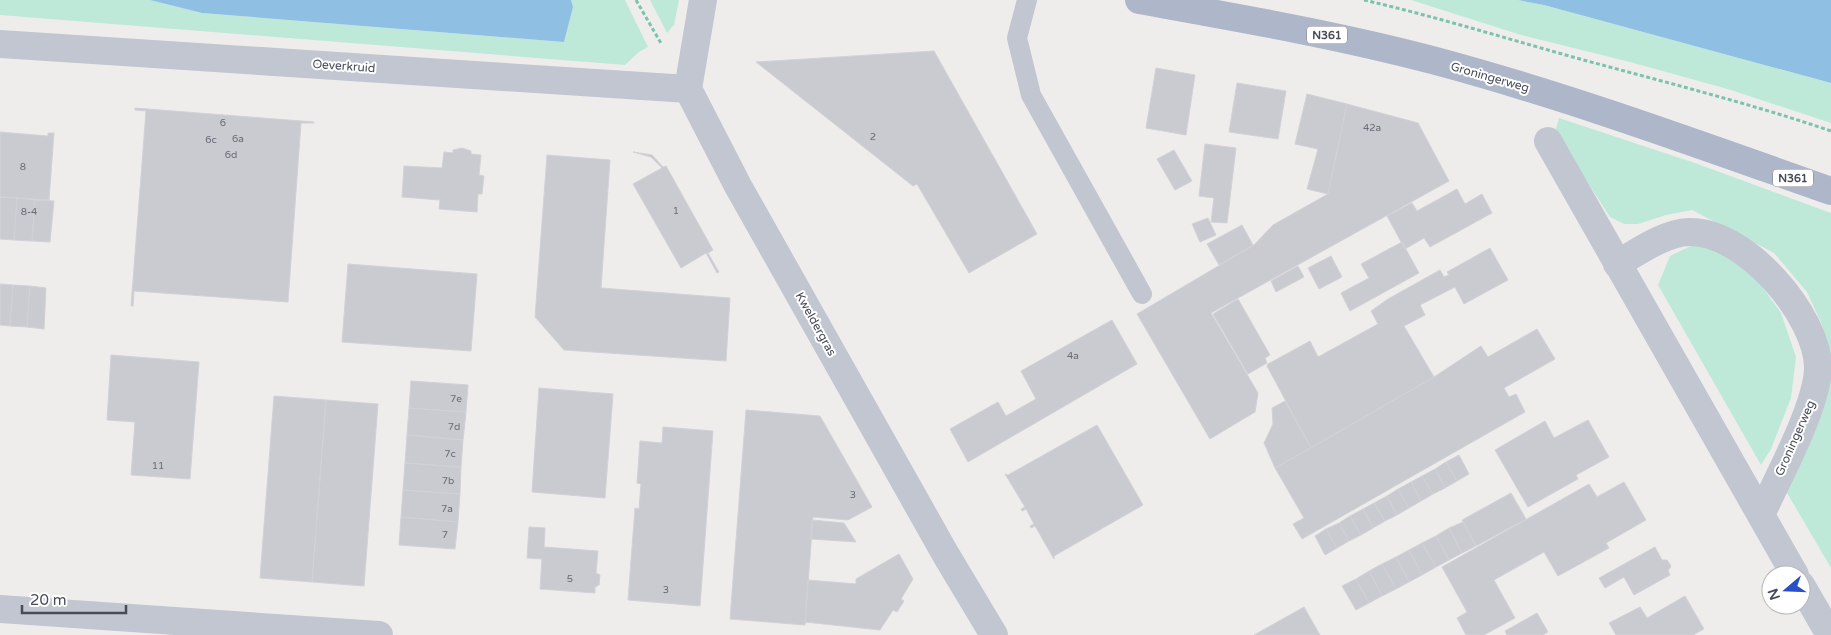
<svg xmlns="http://www.w3.org/2000/svg" width="1831" height="635" viewBox="0 0 1831 635" font-family="'Varela Round',sans-serif">
<style>
.green{fill:#bee9d8}
.water{fill:#8fbfe2}
.building{fill:#cacbd1;stroke:#d1d1d7}
.lines{fill:none;stroke-linecap:round;stroke-linejoin:round}
.path{stroke:#7ac3af;stroke-width:3;stroke-dasharray:4 2.5;stroke-linecap:butt}
.service{stroke:#c1c6d0;stroke-width:20}
.minor{stroke:#c1c6d0;stroke-width:28}
.primary{stroke:#aeb6c9;stroke-width:28}
.labels{text-anchor:middle;stroke-width:4;stroke-linejoin:round;paint-order:stroke}
.number-label{font-size:10px;fill:#686c76}
.shield{fill:#fff;stroke:#7e828a;stroke-width:1}
.shield-label{font-size:11px;font-weight:bold;fill:#474c58}
.street-label{font-size:12px;fill:#474c58;stroke:#fff}
</style>
<rect width="100%" height="100%" fill="#efedec"/>
<path class="green" d="M0 0H150L202 13 564 42 573 7 571 0H625L648 47 639 52 625 65 0 15Z
M650 0H679L674 25 667 33Z
M1411 0H1518L1544 5 1831 83V123L1731 90 1630 62 1521 35Z
M1559 118 1695 163 1831 213V568L1783 486 1827 359 1823 327 1807 292 1774 253 1692 210 1666 215 1638 224H1624L1610 217 1555 132Z
M1699 242 1750 270 1781 313 1796 357 1791 398 1771 449 1761 465 1658 285 1670 256Z"/>
<path class="water" d="M150 0H571L573 7 564 42 202 13Z
M1518 0H1831V83L1544 5Z"/>
<path class="building" d="M934 51 1037 234 969 273 917 184 913 186 756 62Z
M1156 68 1195 75 1186 135 1146 128Z
M1237 83 1286 91 1278 139 1229 132Z
M1307 94 1347 104 1328 194 1307 189 1318 149 1295 144Z
M1347 104 1418 123 1449 181 1211 313 1258 393 1255 412 1210 439 1137 314 1254 245 1273 225 1328 194Z
M135 108 314 122V123H301L288 302 134 291 133 306H131L146 111 135 110Z
M0 132 48 136V133H54L49 200 0 197Z
M1205 144 1236 148 1227 223 1211 222 1214 198 1199 196Z
M462 148 471 151V154L481 155 479 175 484 176 482 194H478L477 212 439 209 440 200 402 197 404 166 442 168 444 152 453 153V150Z
M1174 150 1192 181 1175 190 1157 159Z
M633 152 652 155 663 167 666 166 713 250 708 253 719 272 717 273 706 253 681 268 633 184 662 168 651 157Z
M547 155 610 160 601 288 730 298 726 361 564 350 535 317Z
M1457 189 1465 204 1482 194 1492 213 1430 247 1424 238 1405 249 1387 216 1412 203 1417 211Z
M0 197 17 198 14 240 0 239Z
M17 198 35 200 32 241 14 240Z
M35 200 54 201 50 242 32 241Z
M1208 218 1216 235 1200 242 1192 224Z
M1242 225 1253 245 1219 265 1207 244Z
M1402 242 1419 273 1350 311 1341 293 1369 278 1361 264Z
M1490 248 1508 280 1464 304 1455 287 1420 305 1425 315 1404 326 1434 377 1311 448 1267 366 1268 364 1310 341 1318 357 1378 324 1371 311 1388 299 1440 270 1444 277 1449 275 1447 272Z
M1331 256 1342 277 1319 289 1308 268Z
M348 264 477 274 471 351 342 342Z
M1298 266 1304 277 1276 292 1271 281Z
M0 284 13 285 10 326 0 325Z
M13 285 30 286 27 327 10 326Z
M30 286 46 288 44 329 27 327Z
M1238 299 1270 355 1265 358 1267 363 1248 374 1213 314Z
M1112 320 1137 364 968 462 950 429 998 402 1006 416 1036 399 1021 371Z
M1537 329 1555 359 1504 388 1509 397 1516 394 1525 412 1302 539 1293 524 1304 518 1275 468 1434 377 1481 346 1488 357Z
M111 355 199 362 190 479 131 475 135 422 107 420Z
M411 381 468 385 466 412 409 408Z
M539 388 613 394 605 498 532 492Z
M274 396 326 400 312 582 260 578Z
M326 400 378 404 364 586 312 582Z
M1285 401 1311 448 1275 468 1264 443 1273 424 1272 408Z
M409 408 466 412 463 440 407 435Z
M746 410 820 416 872 507 848 520 813 517 805 625 730 619Z
M1588 420 1609 457 1576 475 1578 479 1528 507 1495 450 1545 421 1554 438Z
M1097 425 1143 505 1054 556V559L1035 526 1031 528 1030 526 1034 524 1026 509 1022 511 1021 509 1025 507 1005 474 1008 475Z
M663 427 713 431 700 606 628 600 635 508 639 509 641 484 637 483 640 441 662 443Z
M407 435 463 440 461 467 405 463Z
M1459 455 1469 474 1457 481 1446 462Z
M1446 462 1457 481 1445 488 1435 469Z
M405 463 461 467 460 494 403 490Z
M1435 469 1445 488 1433 494 1422 476Z
M1422 476 1433 494 1421 501 1411 482Z
M1411 482 1421 501 1409 508 1398 489Z
M1624 482 1646 520 1606 543 1609 548 1558 576 1544 552 1494 580 1515 618 1484 635H1466L1457 618 1467 612 1442 567 1589 484 1597 497Z
M1398 489 1409 508 1397 515 1387 496Z
M403 490 460 494 458 522 401 517Z
M1511 493 1526 519 1476 546 1462 520Z
M1387 496 1397 515 1385 521 1374 503Z
M1374 503 1385 521 1373 528 1363 509Z
M1363 509 1373 528 1361 535 1350 516Z
M1350 516 1361 535 1349 541 1339 523Z
M401 517 458 522 455 549 399 545Z
M812 520 844 523 856 542 811 539Z
M1463 522 1476 546 1462 553 1449 528Z
M1339 523 1349 541 1337 548 1326 529Z
M529 527 545 528 544 547 598 551 596 573 600 575 599 585 595 587V593L540 589 542 559 527 558Z
M1449 528 1462 553 1449 560 1436 536Z
M1326 529 1337 548 1325 555 1315 536Z
M1436 536 1449 560 1436 567 1422 543Z
M1422 543 1436 567 1422 575 1409 550Z
M1655 547 1662 560H1667L1671 566 1668 571 1670 575 1634 595 1624 577 1605 588 1599 578Z
M1409 550 1422 575 1409 582 1396 557Z
M899 554 913 579 901 599 904 601 897 612 893 610 880 630 805 622 808 580 856 584V579Z
M1396 557 1409 582 1396 589 1382 564Z
M1382 564 1396 589 1382 596 1369 571Z
M1369 571 1382 596 1369 603 1356 579Z
M1356 579 1369 603 1356 610 1342 586Z
M1685 596 1704 629 1693 635H1616L1609 623 1640 607 1647 618Z
M1304 607 1320 635H1254Z
M1537 613 1548 632 1543 635H1507L1505 631Z"/>
<g class="lines">
<path class="path" d="M636 0 662 45
M1364 0C1437 17 1508 39 1580 59 1664 82 1749 103 1831 131"/>
<path class="service" d="M1027 0 1017 38 1031 95 1142 294"/>
<path class="minor" d="M703 0 688 89 738 186 946 555 994 635
M0 44 688 89
M1548 141 1795 575
M1617 264C1638 252 1664 233 1689 232 1744 230 1818 315 1818 368 1817 407 1778 477 1761 515
M1801 585 1830 635
M0 609 379 635"/>
<path class="primary" d="M1139 0C1239 18 1338 35 1436 61 1570 97 1700 145 1831 191"/>
</g>
<g class="labels">
<g class="number-label">
<text x="223" y="126">6</text>
<text x="1372" y="131">42a</text>
<text x="873" y="140">2</text>
<text x="238" y="142">6a</text>
<text x="211" y="143">6c</text>
<text x="231" y="158">6d</text>
<text x="23" y="170">8</text>
<text x="676" y="214">1</text>
<text x="29" y="215">8-4</text>
<text x="1073" y="359">4a</text>
<text x="456" y="402">7e</text>
<text x="454" y="430">7d</text>
<text x="450" y="457">7c</text>
<text x="158" y="469">11</text>
<text x="448" y="484">7b</text>
<text x="853" y="498">3</text>
<text x="447" y="512">7a</text>
<text x="445" y="538">7</text>
<text x="570" y="582">5</text>
<text x="666" y="593">3</text>
</g>
<g class="shield">
<rect x="1307" y="26.5" width="40" height="17" rx="4"/>
<rect x="1773" y="169.5" width="40" height="17" rx="4"/>
</g>
<g class="shield-label">
<text x="1327" y="39">N361</text>
<text x="1793" y="182">N361</text>
</g>
<g class="street-label">
<text transform="translate(344 66) rotate(4)" y="4">Oeverkruid</text>
<text transform="translate(1490 77) rotate(16)" y="4">Groningerweg</text>
<text transform="translate(816 324) rotate(61)" y="4">Kweldergras</text>
<text transform="translate(1795 438) rotate(-66)" y="4">Groningerweg</text>
</g>
</g>
<g transform="translate(1786 590) rotate(251)"><circle r="24" fill="#ffffff" stroke="#b5b7bc"/>
<path d="M0-4L9 19L0 12L-9 19Z" fill="#2a4fcb"/>
<text y="-8" font-size="14" font-weight="bold" text-anchor="middle" fill="#474c58">N</text>
</g>
<path d="M22 605v8h104v-8" fill="none" stroke="#474c58" stroke-width="2.5"/>
<text x="30" y="605" font-size="15" fill="#474c58" stroke="#ffffff" stroke-width="4" paint-order="stroke">20 m</text>
</svg>
